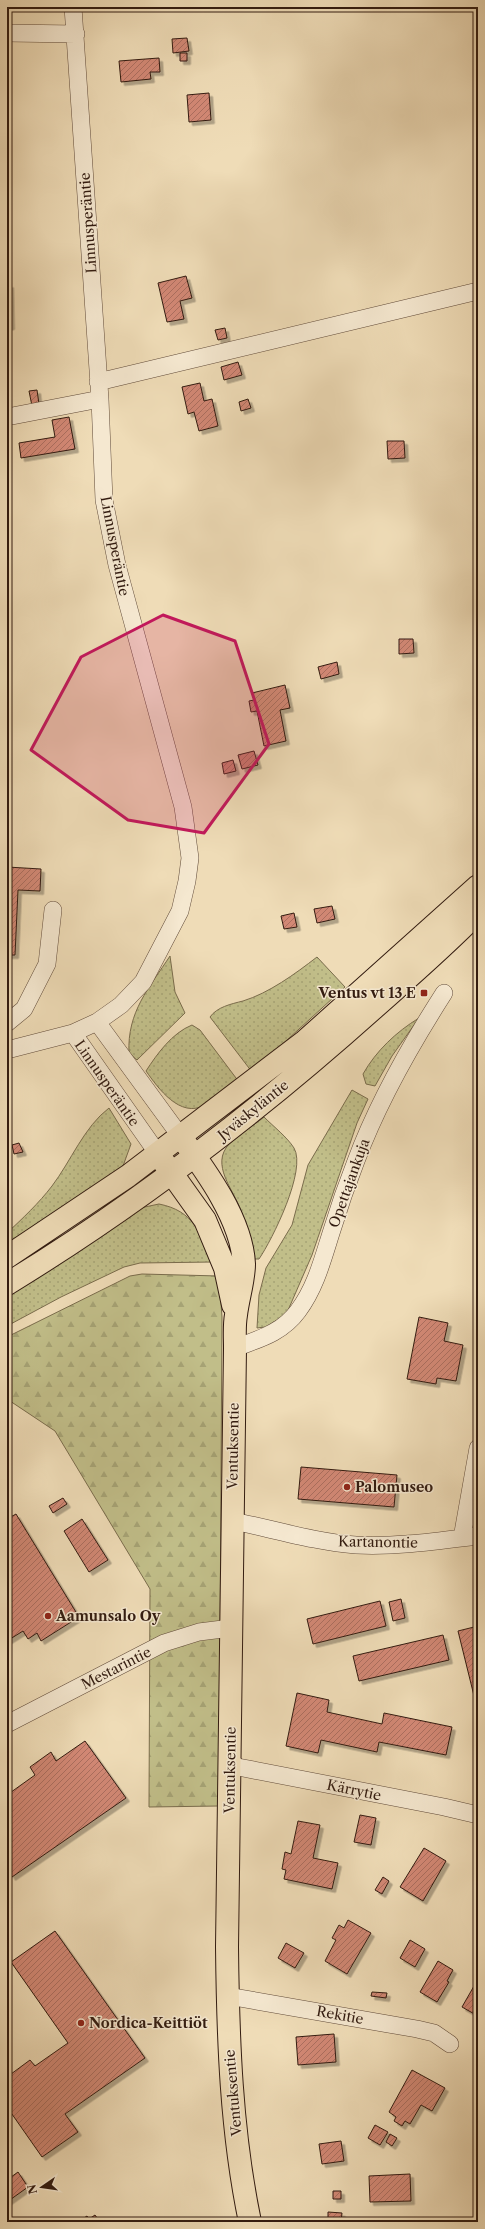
<svg xmlns="http://www.w3.org/2000/svg" width="485" height="2229" viewBox="0 0 485 2229" font-family="'Libre Caslon Text',serif">
<style>
.grass{fill:url(#grass-dots);stroke:#7a6c4c}
.forest{fill:url(#forest-firs);stroke:#7a6c4c}
.building{fill:url(#building-hatch);stroke:#321b10;filter:url(#shadow)}
.lines{fill:none;stroke-linecap:round;stroke-linejoin:round}
.minor-casing{stroke:#614b3a;stroke-width:18}
.major-casing{stroke:#321b10;stroke-width:24}
.highway-casing{stroke:#321b10;stroke-width:24}
.minor{stroke:#f5e8d0;stroke-width:17}
.major{stroke:#efdcb7;stroke-width:22}
.highway{stroke:#efdcb7;stroke-width:22}
.marked{fill:#c2185b;fill-opacity:0.2;stroke:#c2185b;stroke-width:3;stroke-linejoin:round}
.poi-dot{fill:#8f2418;stroke:#f5e8d0;stroke-width:1.5}
.labels{text-anchor:middle;stroke-width:3;stroke-linejoin:round;paint-order:stroke}
.street-label{font-size:14px;fill:#321b10;stroke:#f5e8d0}
.poi-label{font-size:14px;font-weight:bold;fill:#321b10;stroke:#f5e8d0;text-anchor:start}
</style>
<defs>
<pattern id="grass-dots" width="8" height="8" patternUnits="userSpaceOnUse"><rect width="8" height="8" fill="#c1be89"/><path d="M2 2h.1M6 6h.1" fill="none" stroke="#a6a375" stroke-width="1.8" stroke-linecap="round"/></pattern>
<pattern id="forest-firs" width="22" height="20" patternUnits="userSpaceOnUse"><rect width="22" height="20" fill="#c1be89"/><path d="M5 1l3.5 6h-7zM16 11l3.5 6h-7z" fill="#a6a375"/></pattern>
<pattern id="building-hatch" width="6" height="6" patternUnits="userSpaceOnUse"><rect width="6" height="6" fill="#d28875"/><path d="M-1 1l2-2M0 6l6-6M5 7l2-2" fill="none" stroke="#ab6e5f"/></pattern>
<filter id="shadow"><feDropShadow dx="3.5" dy="3.5" stdDeviation="0" flood-color="#0004"/></filter>
</defs>
<rect width="100%" height="100%" fill="#efdcb7"/>
<filter id="stains"><feTurbulence type="fractalNoise" baseFrequency=".005" numOctaves="4"/><feColorMatrix values="0 0 0 0 .2 0 0 0 0 .09 0 0 0 0 .02 0 0 0 .5 -.17"/></filter>
<radialGradient id="worn" r=".72"><stop offset=".6" stop-color="#630" stop-opacity="0"/><stop offset="1" stop-color="#630" stop-opacity=".3"/></radialGradient>
<path class="grass" d="M170 956 175 992 185 1013 137 1060 129 1053C127 1012 149 988 170 956Z
M317 957 345 987 252 1072 210 1017C217 1007 231 1004 243 1001 269 993 295 974 317 957Z
M419 1018 392 1056 375 1086 366 1084 363 1074C376 1051 396 1032 419 1018Z
M192 1025 200 1030 239 1082C228 1090 217 1099 205 1105 180 1119 158 1088 146 1071 157 1054 172 1033 192 1025Z
M352 1090 368 1099 357 1123 312 1255 286 1315 265 1327 257 1328 259 1295 266 1268 292 1225 308 1165Z
M109 1108 131 1144 123 1166 7 1246V1233C23 1218 39 1203 52 1186 71 1161 84 1127 109 1108Z
M264 1117C274 1127 287 1137 294 1148 307 1170 272 1240 259 1259H249C248 1244 246 1229 242 1214 237 1194 212 1169 226 1148 232 1138 255 1125 264 1117Z
M159 1204C194 1211 199 1232 213 1262L140 1263 124 1267 61 1297 7 1326V1294L140 1208Z"/>
<path class="forest" d="M142 1274 219 1276 222 1317 219 1806 149 1807 150 1589 55 1431 7 1399V1337L130 1276Z"/>
<path class="building" d="M187 38 189 51 173 53 172 39Z
M180 53H187V61H180Z
M159 58 160 72H150L151 79 121 82 119 61Z
M209 93 211 120 189 122 187 95Z
M186 276 192 298 180 301 184 319 167 322 158 283Z
M10 284 11 326 7 327V285Z
M225 328 227 338 218 340 215 330Z
M238 362 242 375 224 380 221 367Z
M200 383 204 401 212 399 218 426 199 431 194 412 188 414 182 387Z
M37 390 39 404 32 406 29 391Z
M248 399 251 408 241 411 239 402Z
M69 417 75 449 21 458 19 443 55 437 52 420Z
M387 441H404L405 458 388 459Z
M399 639H413L414 653 399 654Z
M337 662 339 674 321 679 318 667Z
M285 685 290 708 280 710 286 741 264 746 257 711 251 712 249 701 254 700 252 693Z
M254 751 258 765 242 769 238 755Z
M233 760 236 771 224 774 222 763Z
M7 867 41 869 40 891 18 890 15 955H7Z
M332 906 335 919 317 923 314 909Z
M294 913 297 927 284 929 281 916Z
M19 1143 23 1152 14 1154 12 1145Z
M419 1317 448 1323 444 1341 463 1345 456 1381 437 1378 436 1384 407 1379Z
M301 1467 397 1475 394 1507 298 1499Z
M63 1498 67 1504 53 1513 49 1506Z
M16 1514 79 1617 41 1641 37 1633 28 1639 23 1631 7 1641V1519Z
M82 1519 108 1560 89 1572 64 1531Z
M401 1599 405 1618 393 1621 389 1602Z
M380 1601 386 1626 313 1644 307 1619Z
M478 1626V1708H477L458 1631Z
M443 1635 449 1660 359 1681 353 1656Z
M297 1693 329 1700 327 1712 382 1724 384 1713 452 1727 446 1755 379 1742 377 1752 321 1740 318 1753 286 1746Z
M85 1741 126 1798 12 1877 7 1869V1795L35 1775 30 1767 51 1752 56 1761Z
M360 1815 376 1818 371 1845 354 1842Z
M298 1821 320 1825 313 1858 338 1863 332 1889 284 1879 286 1870 282 1869 285 1852 291 1854Z
M424 1848 446 1861 423 1901 400 1887Z
M383 1877 389 1881 382 1894 375 1890Z
M348 1920 371 1933 347 1974 325 1961 336 1940 332 1938 339 1925 344 1928Z
M55 1931 145 2058 65 2114 78 2132 42 2157 7 2107V2077L30 2060 35 2066 68 2043 11 1962Z
M410 1940 425 1949 415 1967 400 1958Z
M286 1943 304 1953 295 1968 278 1958Z
M438 1961 453 1970 447 1981 449 1982 437 2002 420 1992Z
M478 1979V2016L462 2007Z
M372 1992 387 1993 386 1998 371 1996Z
M334 2034 336 2062 298 2065 296 2037Z
M412 2070 445 2088 432 2111 421 2105 410 2124 405 2121 402 2126 394 2121 396 2117 389 2112Z
M375 2125 388 2132 380 2145 368 2138Z
M390 2134 397 2138 392 2146 386 2142Z
M341 2141 344 2161 322 2164 319 2144Z
M18 2172 28 2187 7 2202V2180Z
M410 2174 411 2201 370 2202 369 2176Z
M333 2191H341V2199H333Z
M328 2212 342 2213 341 2222H328Z
M95 2215 100 2222H82L81 2220 87 2216 89 2219Z"/>
<g class="lines">
<g class="minor-casing">
<path id="minor" d="M7 33 76 34
M98 382 478 291
M7 417 100 399
M97 1022 181 1137
M7 1023 24 1009 47 964 53 910
M73 1033 158 1154
M7 1050 73 1033 97 1022 121 1005 143 982 180 911 187 881 190 858 183 807 117 565 104 500 100 399 73 7
M235 1348C259 1339 282 1333 298 1311 316 1287 323 1258 332 1230 339 1207 347 1184 356 1161 378 1102 410 1046 444 993
M233 1521C273 1529 315 1542 356 1545 397 1547 437 1541 478 1536
M462 1538 478 1448
M7 1724 164 1643 199 1632 231 1628
M230 1762 238 1767 444 1807 478 1815
M228 1996 417 2029 434 2033 450 2044"/>
</g>
<g class="major-casing">
<path id="major" d="M181 1137C206 1171 242 1220 244 1264 244 1280 238 1298 236 1315 234 1326 235 1337 235 1348L227 1947C228 2039 231 2131 250 2222
M158 1154 205 1220 225 1268 233 1305"/>
</g>
<g class="highway-casing">
<path id="highway" d="M7 1257 128 1176 305 1041 478 886
M7 1284C138 1204 260 1110 374 1008 409 977 445 946 478 912"/>
</g>
<use href="#minor" class="minor"/>
<use href="#major" class="major"/>
<use href="#highway" class="highway"/>
</g>
<path class="marked" d="M163 615 235 641 269 744 204 833 128 820 31 750 81 657Z"/>
<g class="poi-dot">
<rect x="420" y="989" width="8" height="8" rx="2"/>
<circle cx="347" cy="1487" r="4"/>
<circle cx="48" cy="1616" r="4"/>
<circle cx="81" cy="2023" r="4"/>
</g>
<g class="labels">
<g class="street-label">
<text transform="translate(88 223) rotate(-94)" y="5">Linnusperäntie</text>
<text transform="translate(115 546) rotate(79)" y="5">Linnusperäntie</text>
<text transform="translate(107 1083) rotate(55)" y="5">Linnusperäntie</text>
<text transform="translate(253 1110) rotate(-39)" y="5">Jyväskyläntie</text>
<text transform="translate(349 1183) rotate(-70)" y="5">Opettajankuja</text>
<text transform="translate(233 1446) rotate(-89)" y="5">Ventuksentie</text>
<text transform="translate(378 1542) rotate(1)" y="5">Kartanontie</text>
<text transform="translate(116 1668) rotate(-27)" y="5">Mestarintie</text>
<text transform="translate(230 1770) rotate(-89)" y="5">Ventuksentie</text>
<text transform="translate(354 1790) rotate(12)" y="5">Kärrytie</text>
<text transform="translate(340 2015) rotate(10)" y="5">Rekitie</text>
<text transform="translate(233 2093) rotate(-95)" y="5">Ventuksentie</text>
</g>
<g class="poi-label">
<text x="416" y="998" text-anchor="end">Ventus vt 13 E</text>
<text x="355" y="1492">Palomuseo</text>
<text x="56" y="1621">Aamunsalo Oy</text>
<text x="89" y="2028">Nordica-Keittiöt</text>
</g>
</g>
<rect width="485" height="2229" fill="none" stroke="#efdcb7" stroke-width="24"/>
<rect x="8" y="8" width="469" height="2213" fill="none" stroke="#321b10" stroke-width="2"/>
<rect x="12" y="12" width="461" height="2205" fill="none" stroke="#321b10"/>
<g transform="translate(42 2187) rotate(257)" stroke="#f5e8d0" stroke-width="3" paint-order="stroke">
<path d="M0-3L7 15L0 10L-7 15Z" fill="#321b10"/>
<text y="-6" font-size="11" font-weight="bold" text-anchor="middle" fill="#321b10">N</text>
</g>
<rect width="100%" height="100%" filter="url(#stains)"/>
<rect width="100%" height="100%" fill="url(#worn)"/>
</svg>
